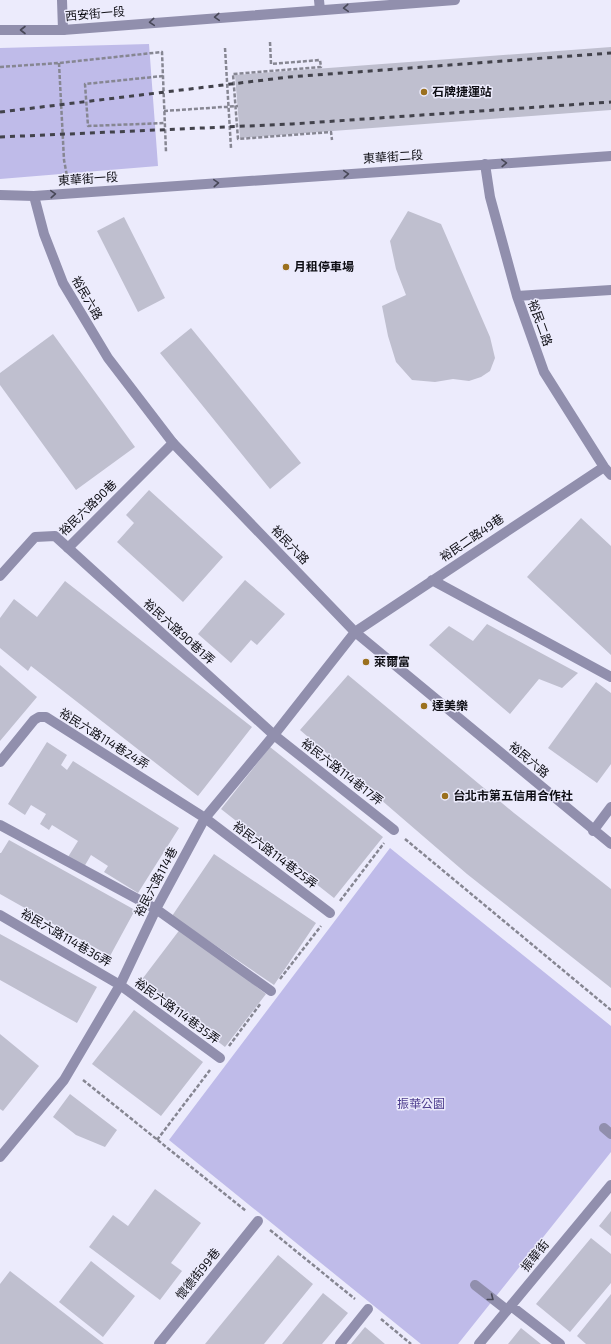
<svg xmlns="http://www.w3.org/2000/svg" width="611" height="1344" viewBox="0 0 611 1344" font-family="'Exo 2','Noto Sans TC',sans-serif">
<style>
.green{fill:#bfbbe9}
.building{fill:#bfbfcf}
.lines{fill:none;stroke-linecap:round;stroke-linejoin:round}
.path{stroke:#868692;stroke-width:2.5;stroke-dasharray:4 2;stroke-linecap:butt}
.service{stroke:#918fad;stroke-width:10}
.pedestrian{stroke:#918fad;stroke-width:10}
.minor{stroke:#918fad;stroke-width:10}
.tertiary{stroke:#918fad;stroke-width:10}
.rail{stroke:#42424b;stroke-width:3;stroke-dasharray:5 5;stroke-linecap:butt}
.oneway{stroke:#484858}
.poi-dot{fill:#9b701e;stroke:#ecebfc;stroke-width:1.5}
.labels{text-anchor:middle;stroke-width:3;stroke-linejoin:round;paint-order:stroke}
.street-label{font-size:12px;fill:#0d0d13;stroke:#ecebfc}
.poi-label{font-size:12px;font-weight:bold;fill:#0d0d13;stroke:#ecebfc;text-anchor:start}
.park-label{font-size:12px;fill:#4b3b8c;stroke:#ecebfc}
</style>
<rect width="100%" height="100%" fill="#ecebfc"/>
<path class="green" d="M149 44 158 166 0 179V48Z
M390 848 611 1026V1152L458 1344H421L169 1140Z"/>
<path class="building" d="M611 47V110L240 138 235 75Z
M408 211 441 224 490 337 495 358 490 371 481 377 469 381 453 379 435 382 412 380 396 362 388 336 382 306 406 295 396 269 390 241Z
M124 217 165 298 138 312 97 231Z
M191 328 301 463 270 489 160 353Z
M53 334 135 447 76 490 0 385V373Z
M149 490 223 557 183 602 117 542 134 523 126 515Z
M581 518 611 546V655L527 577Z
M245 580 285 614 257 645 251 640 231 663 198 634Z
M65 581 252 727 198 796 31 666 28 671 0 648V618L14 599 37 617Z
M487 624 578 673 562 688 539 679 510 714 429 645 449 626 473 641Z
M0 665 37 697 0 741Z
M348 675 514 813 611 889V988L467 874 300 730Z
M596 682 611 693V764L597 783 548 748Z
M47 742 67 755 61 765 67 770 73 761 179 828 138 893 104 872 108 866 91 855 84 867 68 857 78 841 52 825 49 830 40 824 46 814 31 805 25 815 8 804Z
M270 747 383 837 334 898 221 809Z
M9 840 135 910 110 956 0 894V853H1Z
M214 854 316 923 274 985 172 916Z
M181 928 266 994 225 1047 140 982Z
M0 934 97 987 77 1023 0 980Z
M134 1010 203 1062 161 1116 92 1064Z
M0 1034 39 1066 3 1111 0 1109Z
M70 1094 117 1130 105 1147 76 1135 53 1117Z
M155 1189 201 1223 171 1263 182 1271 160 1300 89 1247 113 1215 128 1226Z
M611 1211V1236L599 1226Z
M591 1238 611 1254V1283L570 1332 536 1304Z
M278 1255 313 1284 264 1344H205Z
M91 1261 135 1296 103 1337 59 1302Z
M10 1271 104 1344H0V1284Z
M323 1293 348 1313 322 1344H282Z
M611 1294V1344H586L577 1336Z
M365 1327 385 1344H351Z
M521 1328 541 1344H508Z"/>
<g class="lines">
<path class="path" d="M270 42 271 64 320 60 321 67 233 74 238 139 331 132 332 140
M225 48 231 148
M59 63 64 160 67 176
M0 67 59 63 162 52 166 152
M163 76 85 84 88 126 165 123
M164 111 238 106
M405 839 611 1010
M340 901 384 843
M280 979 321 926
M229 1046 261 1003
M83 1080 246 1211
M157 1140 210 1070
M270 1230 355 1299
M381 1319 411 1344"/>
<path class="service" d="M604 1128 611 1134
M475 1285 507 1310
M340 1344 368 1309"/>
<path class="pedestrian" d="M68 548 173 443"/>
<path class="minor" d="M62 0 63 30
M319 0 320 10
M485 164 490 197 517 296 544 372 604 467 611 475
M34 196 44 234 63 283 108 358 173 443 355 632 611 844
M517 296 611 290
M0 576 35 537 55 536 274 735 394 830
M432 580 611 677
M0 762 34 720 39 717H46L205 818 330 913
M0 825 156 909 271 991
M593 831 611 807
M0 915 120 985 220 1058
M0 1157 64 1080 120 985 156 909 205 818 274 735 355 632 604 467
M511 1306 560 1344
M159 1344 258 1221
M479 1344 611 1185"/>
<path class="tertiary" d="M0 30H63L455 0
M0 195 34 196 611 156"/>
<path class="rail" d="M0 112 289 77 611 53
M0 137 292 124 611 102"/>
</g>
<defs><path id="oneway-chevron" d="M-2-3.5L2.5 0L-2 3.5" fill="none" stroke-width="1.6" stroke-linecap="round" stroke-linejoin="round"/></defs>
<g class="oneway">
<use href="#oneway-chevron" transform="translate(346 8) rotate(176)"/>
<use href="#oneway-chevron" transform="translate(217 17) rotate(176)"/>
<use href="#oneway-chevron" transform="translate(152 22) rotate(175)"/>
<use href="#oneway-chevron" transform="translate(23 30) rotate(180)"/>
<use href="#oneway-chevron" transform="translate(504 163) rotate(-2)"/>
<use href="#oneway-chevron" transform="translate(346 174) rotate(-4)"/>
<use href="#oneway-chevron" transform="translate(216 183) rotate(-4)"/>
<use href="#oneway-chevron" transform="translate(53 194) rotate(-4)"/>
<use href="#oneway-chevron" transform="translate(491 1298) rotate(38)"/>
</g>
<g class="poi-dot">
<circle cx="424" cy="92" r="4"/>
<circle cx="286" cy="267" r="4"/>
<circle cx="366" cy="662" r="4"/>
<circle cx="424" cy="706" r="4"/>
<circle cx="445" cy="796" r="4"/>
</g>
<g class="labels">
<g class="street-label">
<text transform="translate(95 14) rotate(-5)" y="4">西安街一段</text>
<text transform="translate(393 157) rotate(-4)" y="4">東華街二段</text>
<text transform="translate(88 179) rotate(-4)" y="4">東華街一段</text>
<text transform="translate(87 298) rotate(60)" y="4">裕民六路</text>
<text transform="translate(540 323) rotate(70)" y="4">裕民二路</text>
<text transform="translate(88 508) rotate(-44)" y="4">裕民六路90巷</text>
<text transform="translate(472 538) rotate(-34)" y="4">裕民二路49巷</text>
<text transform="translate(290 545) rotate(46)" y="4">裕民六路</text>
<text transform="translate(179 632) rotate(42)" y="4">裕民六路90巷1弄</text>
<text transform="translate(104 739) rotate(32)" y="4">裕民六路114巷24弄</text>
<text transform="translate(529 760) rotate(40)" y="4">裕民六路</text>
<text transform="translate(342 772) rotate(38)" y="4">裕民六路114巷17弄</text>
<text transform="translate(275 855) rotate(37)" y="4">裕民六路114巷25弄</text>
<text transform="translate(156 882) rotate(-62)" y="4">裕民六路114巷</text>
<text transform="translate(66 938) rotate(30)" y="4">裕民六路114巷36弄</text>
<text transform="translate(177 1011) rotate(36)" y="4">裕民六路114巷35弄</text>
<text transform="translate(535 1256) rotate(-51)" y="4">振華街</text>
<text transform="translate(198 1274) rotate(-51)" y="4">懷德街99巷</text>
</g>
<g class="poi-label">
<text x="432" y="96">石牌捷運站</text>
<text x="294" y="271">月租停車場</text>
<text x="374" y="666">萊爾富</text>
<text x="432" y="710">達美樂</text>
<text x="453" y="800">台北市第五信用合作社</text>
</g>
<g class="park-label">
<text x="421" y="1108">振華公園</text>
</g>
</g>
</svg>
